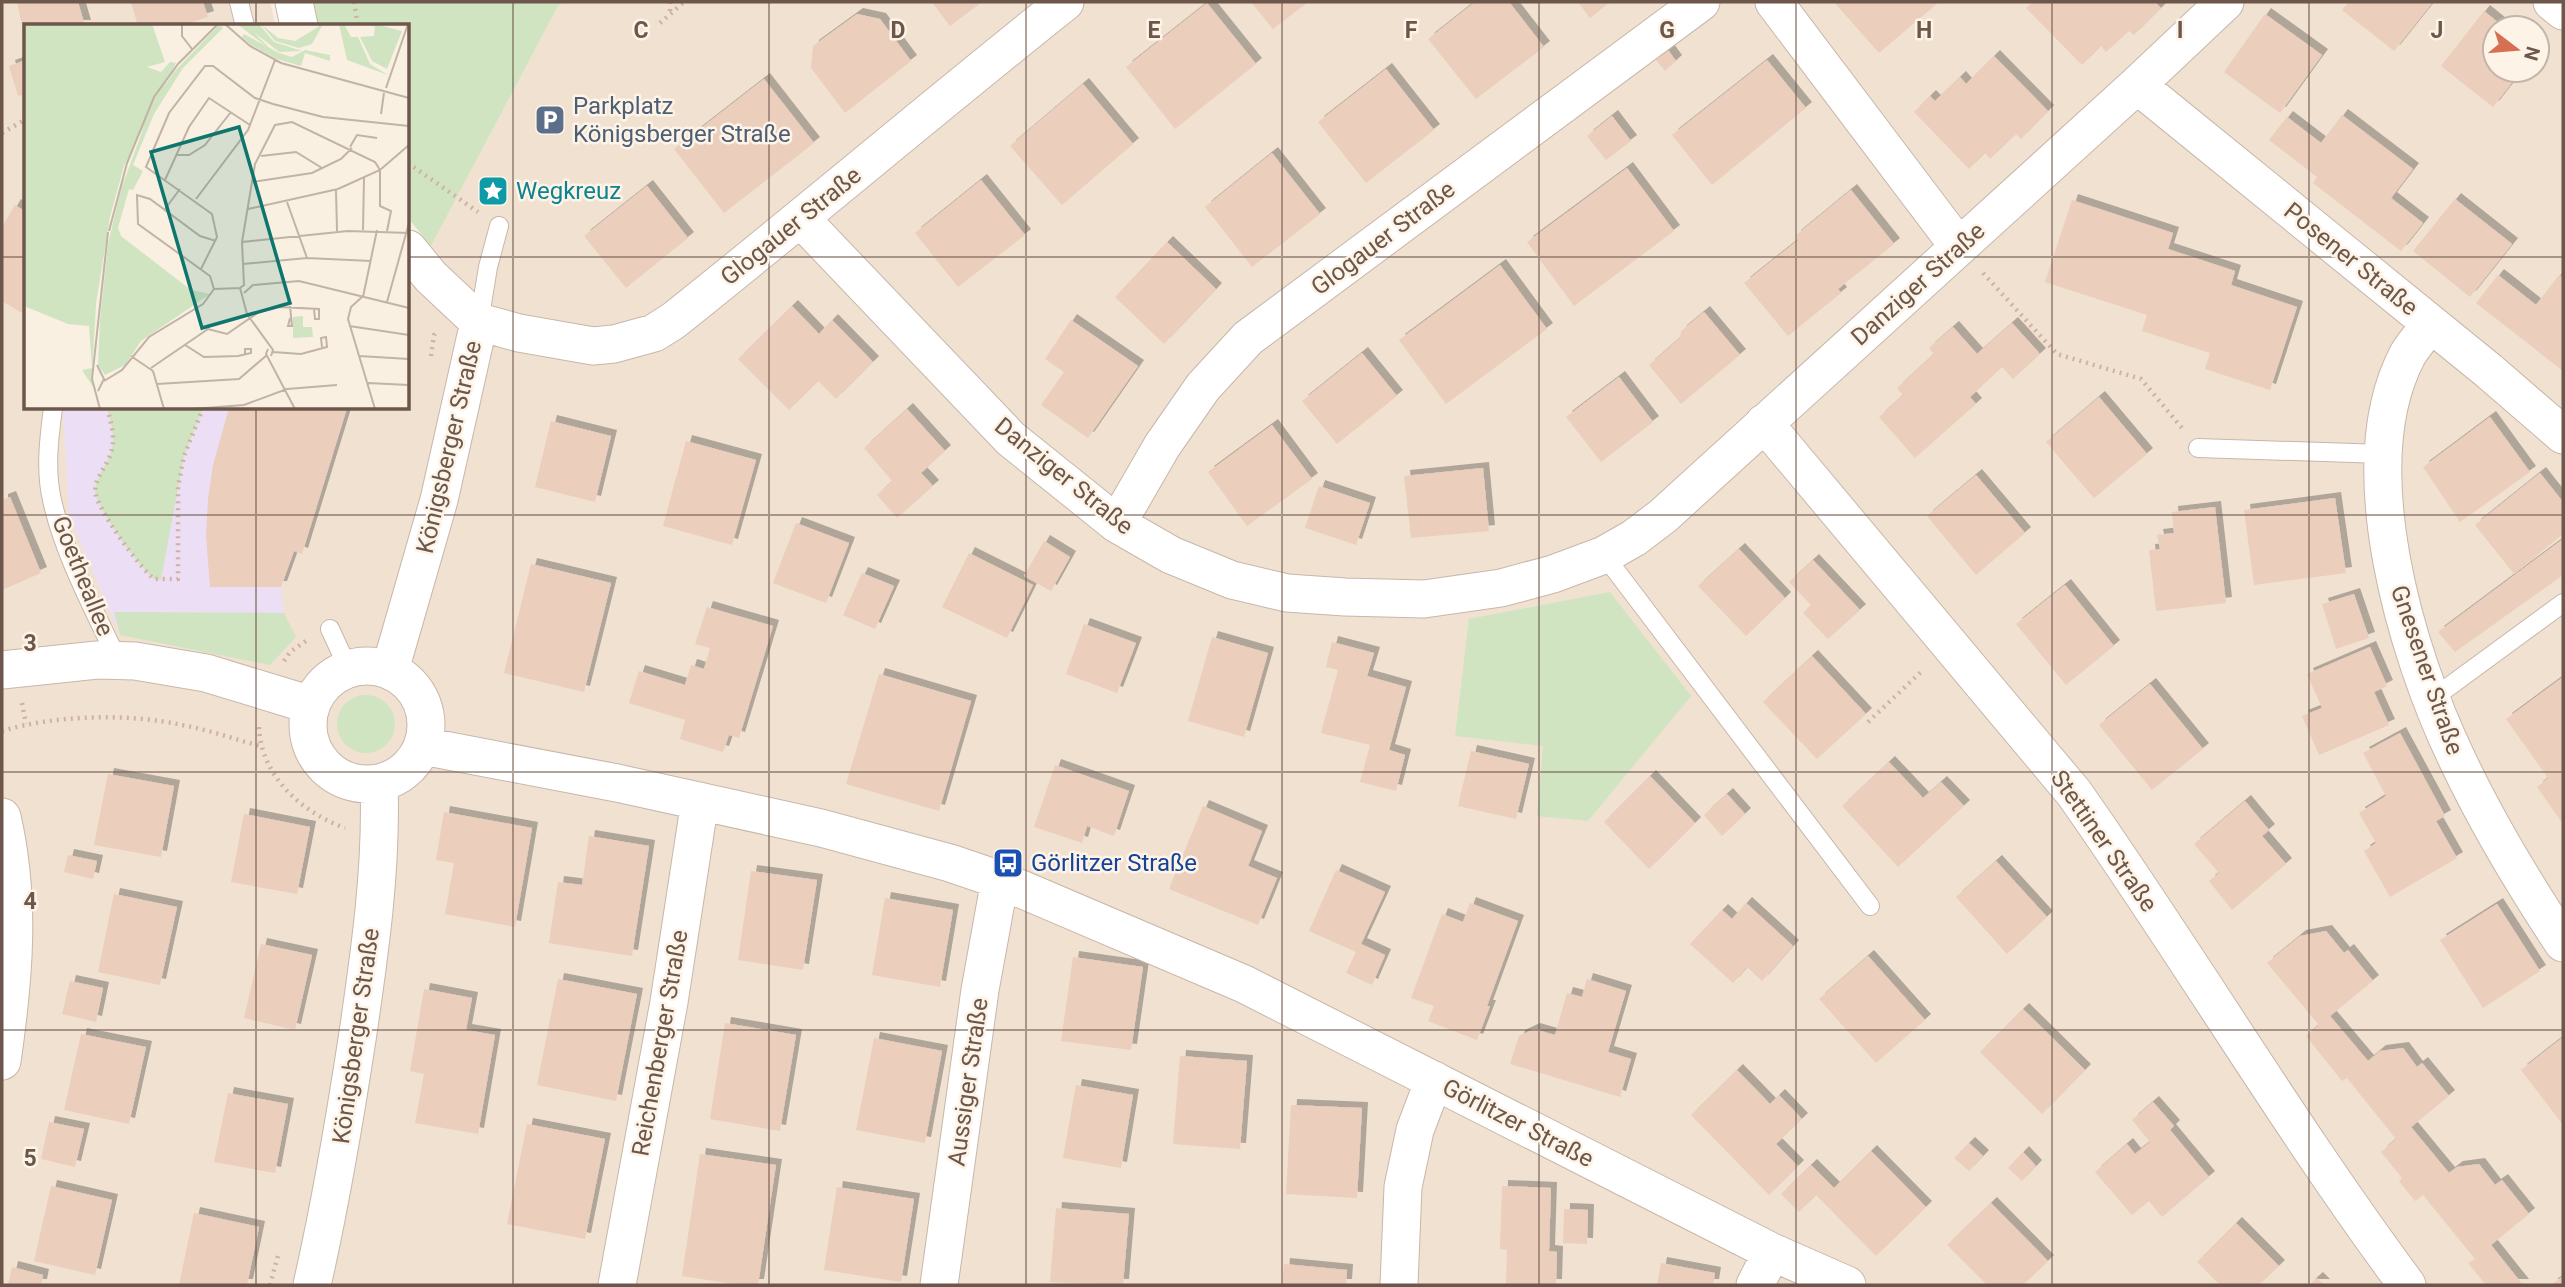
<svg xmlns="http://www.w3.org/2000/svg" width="2565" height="1287" viewBox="0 0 2565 1287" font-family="Roboto,sans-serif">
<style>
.residential{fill:#f0e1d1;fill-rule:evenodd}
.education{fill:#ecdef5}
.green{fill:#d0e4c2}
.building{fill:#ebcebc;filter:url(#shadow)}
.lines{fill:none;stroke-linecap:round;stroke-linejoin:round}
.service-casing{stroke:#c8b7aa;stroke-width:20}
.minor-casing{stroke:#c8b7aa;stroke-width:39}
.path{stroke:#cfb2a0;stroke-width:4.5;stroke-dasharray:2 5;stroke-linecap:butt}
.service{stroke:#fff;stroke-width:18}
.minor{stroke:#fff;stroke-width:37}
.grid{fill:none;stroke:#6d574b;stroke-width:2;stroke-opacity:0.55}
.labels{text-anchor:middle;stroke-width:5;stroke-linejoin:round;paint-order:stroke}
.service-label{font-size:24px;fill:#4e5e75;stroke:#fdf4e7;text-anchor:start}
.culture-label{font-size:24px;fill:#0d838f;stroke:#fdf4e7;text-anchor:start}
.street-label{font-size:24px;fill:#6d574b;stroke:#fdf4e7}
.transit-label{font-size:24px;fill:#164399;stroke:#fdf4e7;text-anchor:start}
.inset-road{fill:none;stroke:#c1b3a5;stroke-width:2}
.view{fill:#0f766e;fill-opacity:0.15;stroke:#0f766e;stroke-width:3.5}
.inset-edge{fill:none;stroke:#6d574b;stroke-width:3.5}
.grid-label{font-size:23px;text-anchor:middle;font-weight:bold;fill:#6d574b;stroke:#fdf4e7;stroke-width:5;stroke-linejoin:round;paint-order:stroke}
</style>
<defs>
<filter id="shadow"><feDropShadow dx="6" dy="-6" stdDeviation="0" flood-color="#0004"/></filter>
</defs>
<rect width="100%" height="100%" fill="#f9f0e1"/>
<path class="residential" d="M2 2H270L276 26H26V408H408V265L431 246 558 6 565 2H2563V1285H2ZM2495 28H2537V70H2495Z"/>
<path class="education" d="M63 408H347L302 554 294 552 281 587 284 613 276 635H120L69 516Z"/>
<path class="green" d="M311 2H565L558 6 431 246 408 218V26H318Z
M107 408H203L184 456 161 580 154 579C140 568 95 507 95 490 96 479 103 470 108 460 117 443 112 426 107 408Z
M1610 592 1691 696 1588 821 1537 816 1543 746 1455 736 1469 619Z
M114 612 284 613 296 637 270 665 120 635Z
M337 724a29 29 0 1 1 58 0a29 29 0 1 1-58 0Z"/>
<path class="building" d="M22 2H78L85 26H26L25 37 17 3Z
M131 2H203L208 17 180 26H138Z
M932 2H982L950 26Z
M1251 2H1308L1273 29Z
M1475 2H1509L1544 47 1476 99 1428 39Z
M1578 2H1610L1590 18Z
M1834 2H1939L1879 53Z
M2033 2H2155L2161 8 2134 35 2129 31 2106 52 2101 46 2082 65 2026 8Z
M2349 2H2433L2394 51 2342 10Z
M1207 3 1256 64 1175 129 1126 67Z
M2484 11 2505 28H2495V70H2522L2493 107 2441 66Z
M857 14 880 19 911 61 845 113 811 68 813 46Z
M2265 14 2322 55 2280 113 2224 72Z
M1668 50 1676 61 1665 71 1656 60Z
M1994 56 2048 111 2021 139 2016 134 1990 159 1985 153 1969 169 1914 112 1930 96 1935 101 1960 77 1966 84Z
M26 60V94L18 96 9 66Z
M1767 60 1806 108 1712 185 1672 135Z
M1386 69 1434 130 1366 183 1318 122Z
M764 79 814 143 724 213 674 149Z
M1083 84 1133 144 1062 205 1010 146Z
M2342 115 2413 169 2391 198 2423 223 2401 251 2313 183 2317 177 2269 140 2287 117 2321 143Z
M1612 116 1631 141 1606 160 1587 136Z
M1272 153 1320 214 1252 267 1205 207Z
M1627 168 1674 231 1574 306 1527 242Z
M981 180 1025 235 958 287 915 233Z
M647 186 688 238 626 288 584 236Z
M1851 190 1894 244 1838 289 1841 293 1788 336 1744 283 1798 240 1795 236Z
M2455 199 2512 244 2470 297 2413 251Z
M2072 200 2173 233 2168 249 2235 271 2231 285 2297 307 2270 390 2205 369 2210 353 2142 331 2147 315 2045 282Z
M15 205 26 212V306L22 313 2 301V227Z
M1167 242 1216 289 1164 344 1115 297Z
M1500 265 1547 329 1446 404 1399 340Z
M2498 275 2536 305 2559 275 2563 278V371L2476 303Z
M792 306 819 334 832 320 873 362 836 399 818 381 789 410 738 359Z
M1704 312 1740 355 1681 404 1649 365 1680 338 1681 331Z
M1071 320 1138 366 1088 438 1041 405 1064 372 1045 359Z
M2012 323 2040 354 2013 379 2002 367 1970 397 1976 404 1915 458 1879 417 1903 395 1897 388 1934 354 1929 348 1953 327 1977 354Z
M1362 353 1397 396 1337 444 1302 401Z
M1619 377 1653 422 1601 462 1566 417Z
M2099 397 2147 454 2094 498 2046 442Z
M229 408H347L302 554 294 551 281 587H210L206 536 208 499 213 465Z
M907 409 945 451 921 473 933 486 897 518 877 495 892 481 864 448Z
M2490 417 2530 472 2460 522 2423 467Z
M551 421 611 436 595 502 535 487Z
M1272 425 1312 479 1247 526 1208 472Z
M686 441 756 460 732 545 663 526Z
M1483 468 1489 531 1411 538 1404 476Z
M2540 473 2563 502V534L2514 574 2475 525Z
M1976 475 2025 533 1976 575 1927 516Z
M1319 486 1370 503 1356 545 1305 528Z
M10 497 41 573 2 590V500Z
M2335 498 2346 573 2254 585 2244 510Z
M2215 507 2226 603 2156 611 2149 550 2160 549 2157 535 2174 533 2172 512Z
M796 523 849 543 826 603 773 583Z
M2563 539V575L2455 652 2438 632Z
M1044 541 1070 557 1051 591 1024 576Z
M1739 549 1785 598 1746 636 1698 586Z
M969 553 1033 585 1007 638 942 607Z
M1813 560 1860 610 1828 639 1803 613 1811 605 1789 582Z
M531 564 611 583 584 692 504 673Z
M862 573 894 586 875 629 843 615Z
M2065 585 2114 646 2066 685 2016 624Z
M2354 594 2369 638 2336 649 2322 604Z
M707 607 773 626 739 738 729 735 723 752 680 739 685 720 629 703 639 671 685 685 691 665 704 669 710 648 695 644Z
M1084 624 1136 643 1117 693 1066 674Z
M1212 637 1268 653 1244 737 1188 721Z
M1332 642 1374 653 1367 676 1406 687 1389 750 1405 755 1396 791 1360 782 1370 745 1321 733 1338 670 1326 667Z
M2370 647 2387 686 2374 692 2389 725 2319 755 2302 716 2322 708 2307 674Z
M1812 656 1866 714 1817 759 1763 702Z
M879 674 971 701 939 811 846 784Z
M2563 677V824L2537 787 2548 778 2506 719Z
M2150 684 2203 749 2152 790 2099 725Z
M2400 733 2445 816 2436 821 2457 858 2390 897 2364 851 2376 843 2359 813 2386 796 2363 753Z
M1471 751 1529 764 1516 819 1458 806Z
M1889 762 1923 798 1941 782 1964 806 1898 867 1842 806Z
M1055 765 1129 791 1114 836 1087 826 1082 843 1034 827Z
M108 774 174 786 161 857 94 845Z
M1650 776 1695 823 1649 869 1604 822Z
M1727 794 1745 814 1722 836 1704 815Z
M2245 801 2269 830 2262 836 2286 864 2232 910 2209 881 2219 873 2194 844Z
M1203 806 1262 831 1248 866 1277 878 1258 925 1169 889Z
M444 812 532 828 515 927 445 914 454 863 436 860Z
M244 814 310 827 297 894 231 882Z
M589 836 649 846 632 956 549 943 558 882 582 885Z
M68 855 97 861 93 879 64 872Z
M1996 861 2047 917 2007 954 1956 897Z
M1336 870 1385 892 1361 944 1385 955 1372 985 1346 973 1356 952 1309 931Z
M751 871 817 880 803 970 738 960Z
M114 894 177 907 160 985 98 972Z
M885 898 953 910 940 987 872 975Z
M1470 903 1518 921 1487 1006H1490L1477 1040 1428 1021 1434 1006 1411 998 1442 914 1463 922Z
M1746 903 1793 946 1762 981 1747 967 1733 983 1690 944 1722 910 1732 919Z
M2497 904 2540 971 2483 1008 2440 940Z
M2326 931 2344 953 2348 950 2373 981 2330 1016 2368 1061 2380 1051 2403 1048 2417 1067 2422 1063 2449 1096 2411 1127 2449 1173 2457 1167 2479 1164 2495 1185 2502 1180 2529 1214 2491 1245 2523 1285H2486L2468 1263 2475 1259 2423 1195 2415 1201 2399 1181 2402 1178 2381 1152 2396 1139 2347 1078 2342 1081 2306 1036 2319 1025 2267 963 2300 936Z
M261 944 312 955 295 1030 244 1018Z
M1868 956 1925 1020 1876 1063 1819 999Z
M1073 957 1143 967 1131 1050 1061 1041Z
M558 979 637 994 616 1101 537 1085Z
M1587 979 1626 991 1608 1052 1631 1059 1620 1097 1510 1064 1519 1036 1534 1029 1555 1035 1567 993 1582 997Z
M70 981 103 988 96 1022 62 1014Z
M424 989 472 998 466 1030 495 1035 478 1134 415 1123 424 1074 410 1071Z
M2023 1009 2085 1070 2042 1114 1980 1052Z
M725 1023 796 1035 780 1131 710 1119Z
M81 1034 146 1047 129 1124 64 1110Z
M2563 1037V1125L2521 1070Z
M874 1038 942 1051 925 1143 856 1130Z
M1180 1056 1247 1061 1240 1149 1173 1144Z
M1737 1070 1770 1104 1779 1095 1802 1119 1776 1144 1798 1166 1769 1195 1691 1115Z
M1076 1085 1133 1095 1121 1168 1063 1158Z
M228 1093 288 1104 275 1173 214 1162Z
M2153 1102 2174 1126 2170 1130 2209 1177 2162 1217 2149 1201 2132 1215 2095 1172 2127 1144 2135 1154 2150 1142 2132 1120Z
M1291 1105 1362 1108 1357 1198 1286 1194Z
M49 1122 84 1129 75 1167 41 1159Z
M527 1124 605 1139 585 1239 507 1224Z
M1969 1143 1983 1156 1969 1171 1954 1158Z
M1871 1151 1926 1207 1876 1256 1816 1195 1799 1212 1781 1194 1811 1165 1834 1188Z
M2023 1152 2036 1166 2022 1181 2008 1168Z
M700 1154 776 1165 758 1285H740L682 1276Z
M51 1186 112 1200 95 1275 34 1261Z
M1502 1186 1551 1188 1549 1251 1557 1252 1556 1285H1506L1507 1250 1500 1249Z
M837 1187 914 1199 901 1282 824 1270Z
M1991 1203 2048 1261 2023 1285H1987L1947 1245Z
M1056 1208 1129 1214 1123 1285 1050 1282Z
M1564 1209 1588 1210 1587 1244 1563 1243Z
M194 1213 259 1227 247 1285H179Z
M2236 1223 2279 1266 2259 1285H2220L2197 1262Z
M1661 1263 1715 1273 1713 1285H1657Z
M1284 1264 1347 1270 1346 1285H1282Z
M12 1267 43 1275 41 1285H8Z
M2563 1276V1285H2551Z
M2317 1278 2324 1285H2309Z"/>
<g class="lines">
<g class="service-casing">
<path id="service" d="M239 2 245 26
M479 322 488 267 499 226
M53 408C49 438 45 470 52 500 64 555 94 609 118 661
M2198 448 2383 454
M1604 555 1870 906
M330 629 348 668
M2432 699 2563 603"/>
</g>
<g class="minor-casing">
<path id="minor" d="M294 2 299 26
M1774 2 1959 247
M2552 2 2563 11
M2137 85 2489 371 2563 435
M801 219 1011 439 1117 524 1171 555 1232 580 1287 593 1345 597 1424 599 1501 588 1553 574 1604 555 1634 538 1663 516 2137 85 2225 2
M408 249 431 277 479 322 519 333 593 346 614 344 654 333 673 321C805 216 933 107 1065 2
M2431 324C2423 334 2414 344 2408 354 2349 464 2406 653 2457 759 2487 823 2524 884 2563 943
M1764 423 2074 793C2188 955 2289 1126 2407 1285
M1117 524 1162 446 1203 387 1248 338 1701 2
M308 725a59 59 0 1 1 118 0a59 59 0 1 1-118 0Z
M2 670 97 660 135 661 206 673 311 705
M390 670 439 500 479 322
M423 746 617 783 821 828 950 863 1000 880 1244 984 1772 1252 1847 1285
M2 817C21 899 14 979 2 1061
M312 1285C331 1202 345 1118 358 1033 370 950 382 868 379 783
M617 1285 669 1002 700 801
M939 1285 980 990 1000 880
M1399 1285 1403 1187 1415 1130 1434 1080
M1755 1285 1772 1252"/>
</g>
<path class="path" d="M354 2 358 26
M670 2V15
M660 23 684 2
M2 133 26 119
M408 163 478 212
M1983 273 2057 354 2141 379 2182 428
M431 356 434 335 437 331
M107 408C112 426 117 443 108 460 103 470 96 479 95 490 95 507 140 568 154 579H178V487L184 456 203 408
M284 661 290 652 306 641
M22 703 26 724
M1868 722 1923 670
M259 727C261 776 301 812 345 828
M2 731C54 715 129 713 182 725 209 730 234 739 260 746
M270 1285 279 1252"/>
<use href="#service" class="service"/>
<use href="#minor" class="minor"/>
</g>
<path class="grid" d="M256 2V26M513 2V1285M769 2V1285M1026 2V1285M1282 2V1285M1539 2V1285M1796 2V1285M2052 2V1285M2309 2V1285M2 257H26M408 257H2563M256 408V1285M2 515H2563M2 772H2563M2 1030H2563"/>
<defs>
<g id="parking-square" transform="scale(1.575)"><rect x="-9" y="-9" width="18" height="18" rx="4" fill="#5c6f8a" stroke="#fdf4e7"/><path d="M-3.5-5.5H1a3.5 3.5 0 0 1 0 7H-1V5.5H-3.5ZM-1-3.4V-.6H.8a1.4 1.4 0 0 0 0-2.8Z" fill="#fff"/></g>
<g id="sight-square" transform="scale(1.575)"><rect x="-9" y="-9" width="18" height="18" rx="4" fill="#0f9aa8" stroke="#fdf4e7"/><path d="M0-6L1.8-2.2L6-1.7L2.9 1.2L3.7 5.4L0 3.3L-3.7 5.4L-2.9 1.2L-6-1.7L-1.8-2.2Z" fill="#fff"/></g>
<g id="bus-square" transform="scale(1.575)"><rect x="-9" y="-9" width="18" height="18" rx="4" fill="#1a4fb4" stroke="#fdf4e7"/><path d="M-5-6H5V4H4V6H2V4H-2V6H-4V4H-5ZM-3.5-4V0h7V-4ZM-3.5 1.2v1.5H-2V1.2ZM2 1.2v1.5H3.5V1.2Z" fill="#fff"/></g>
</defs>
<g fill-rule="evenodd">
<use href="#parking-square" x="550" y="120"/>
<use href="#sight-square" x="493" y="191"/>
<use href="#bus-square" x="1008" y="863"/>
</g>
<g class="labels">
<g class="service-label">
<text x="573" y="114">Parkplatz<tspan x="573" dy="28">Königsberger Straße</tspan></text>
</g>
<g class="culture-label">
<text x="516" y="199">Wegkreuz</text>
</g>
<g class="street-label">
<text transform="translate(791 226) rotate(-39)" y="8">Glogauer Straße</text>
<text transform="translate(1383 238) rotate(-37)" y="8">Glogauer Straße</text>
<text transform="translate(2351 259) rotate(39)" y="8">Posener Straße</text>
<text transform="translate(1918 284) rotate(-42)" y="8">Danziger Straße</text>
<text transform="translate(449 447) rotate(-77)" y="8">Königsberger Straße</text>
<text transform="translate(1064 476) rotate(39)" y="8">Danziger Straße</text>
<text transform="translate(83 576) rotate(68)" y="8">Goetheallee</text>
<text transform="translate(2427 670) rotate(71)" y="8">Gnesener Straße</text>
<text transform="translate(2104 841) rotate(55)" y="8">Stettiner Straße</text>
<text transform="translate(356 1036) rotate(-82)" y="8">Königsberger Straße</text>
<text transform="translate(660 1043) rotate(-80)" y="8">Reichenberger Straße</text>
<text transform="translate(968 1082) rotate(-82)" y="8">Aussiger Straße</text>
<text transform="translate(1518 1123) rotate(27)" y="8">Görlitzer Straße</text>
</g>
<g class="transit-label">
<text x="1031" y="871">Görlitzer Straße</text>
</g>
</g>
<g transform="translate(24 24)">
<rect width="385" height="385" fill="#f9f0e1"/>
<path d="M0 0H128L141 38 123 43 137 48 146 38 152 39 100 142 86 193 72 280 68 350 74 385 71 366 58 346 68 344 65 302 44 300 0 282ZM213 0H235L250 18 278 27 255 28 230 8 246 25ZM237 0 254 14 271 17 299 0 288 20 275 24 251 17ZM315 0H320L327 13H334L346 40 364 51 323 36ZM351 0 378 7 363 45 348 37 336 13 350 12ZM195 1 199 4 159 44 130 90 109 141 119 147 109 166 105 165 94 204 97 212 167 266 186 270 117 317 101 341 81 351 74 341 76 296 84 220 97 165 128 81 149 49ZM220 10 255 29 268 33 281 26 306 31V37L281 29 277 42 253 35 227 21 218 13ZM279 292V303H288L289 313 269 314V293Z" fill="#d0e4c2"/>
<path class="inset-road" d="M158 0V12L168 25M201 0 226 22 257 39 385 74M362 64 384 0M357 90 360 69M326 123 333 111 353 114M152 131H165L181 121 207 88M237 132 272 128 298 144M141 156 165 103 185 74 226 101M229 158 288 149 317 135 328 124M312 166 313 207M172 175 224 106 251 36M263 178 283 234M141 185 156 165M224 185 314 165 356 146 385 121M339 206 340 154M85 207 103 139 130 73 154 40 194 0M218 218 324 207 385 209M219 240 283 234 347 237M177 245 193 213 188 190 122 143 145 89 181 42H189L231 74 249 80 299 93 385 102M190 265 186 252 114 200 113 171 126 175 176 212 192 217M190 265 216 264M220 269 229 261 275 257 385 284M338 273 327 283 324 295 351 385M339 273 353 206M363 278 385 199M266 282 268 302H264L266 294M325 302 385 311M161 321 180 333 214 332 227 329V325H221V330M244 325 242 330 271 385M249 328 277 330 303 323 302 313 297 314 298 323M107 332 129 347 140 385M247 332 249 326 223 290 216 264 220 261 218 218 231 140 251 101 268 98 351 138 356 146V182L367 187 363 207M335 332 385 335M73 341 80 355 74 367M127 344 184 305 203 310 235 288 255 283 295 285V295H291L290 285M80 357 98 346 125 313 179 280 190 265M344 359 385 361M133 360 215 355 243 331M76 385 68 355 84 208M168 385 220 381 263 365 313 361"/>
<path class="view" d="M215 103 266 279 178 304 127 128Z"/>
<rect width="385" height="385" class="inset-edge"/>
</g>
<g class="grid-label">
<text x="641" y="38">C</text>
<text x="898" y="38">D</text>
<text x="1154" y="38">E</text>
<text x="1411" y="38">F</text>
<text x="1667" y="38">G</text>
<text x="1924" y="38">H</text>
<text x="2180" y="38">I</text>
<text x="2437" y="38">J</text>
<text x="30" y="651">3</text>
<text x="30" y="909">4</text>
<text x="30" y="1166">5</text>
</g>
<rect width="2565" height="1287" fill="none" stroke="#6d574b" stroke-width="7"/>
<g transform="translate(2516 49) rotate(106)"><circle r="33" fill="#fdf4e7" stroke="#c3b5a9" stroke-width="2"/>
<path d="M0-5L12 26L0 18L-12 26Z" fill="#d76f53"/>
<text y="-10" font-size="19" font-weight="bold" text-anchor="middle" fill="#6d574b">N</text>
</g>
</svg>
